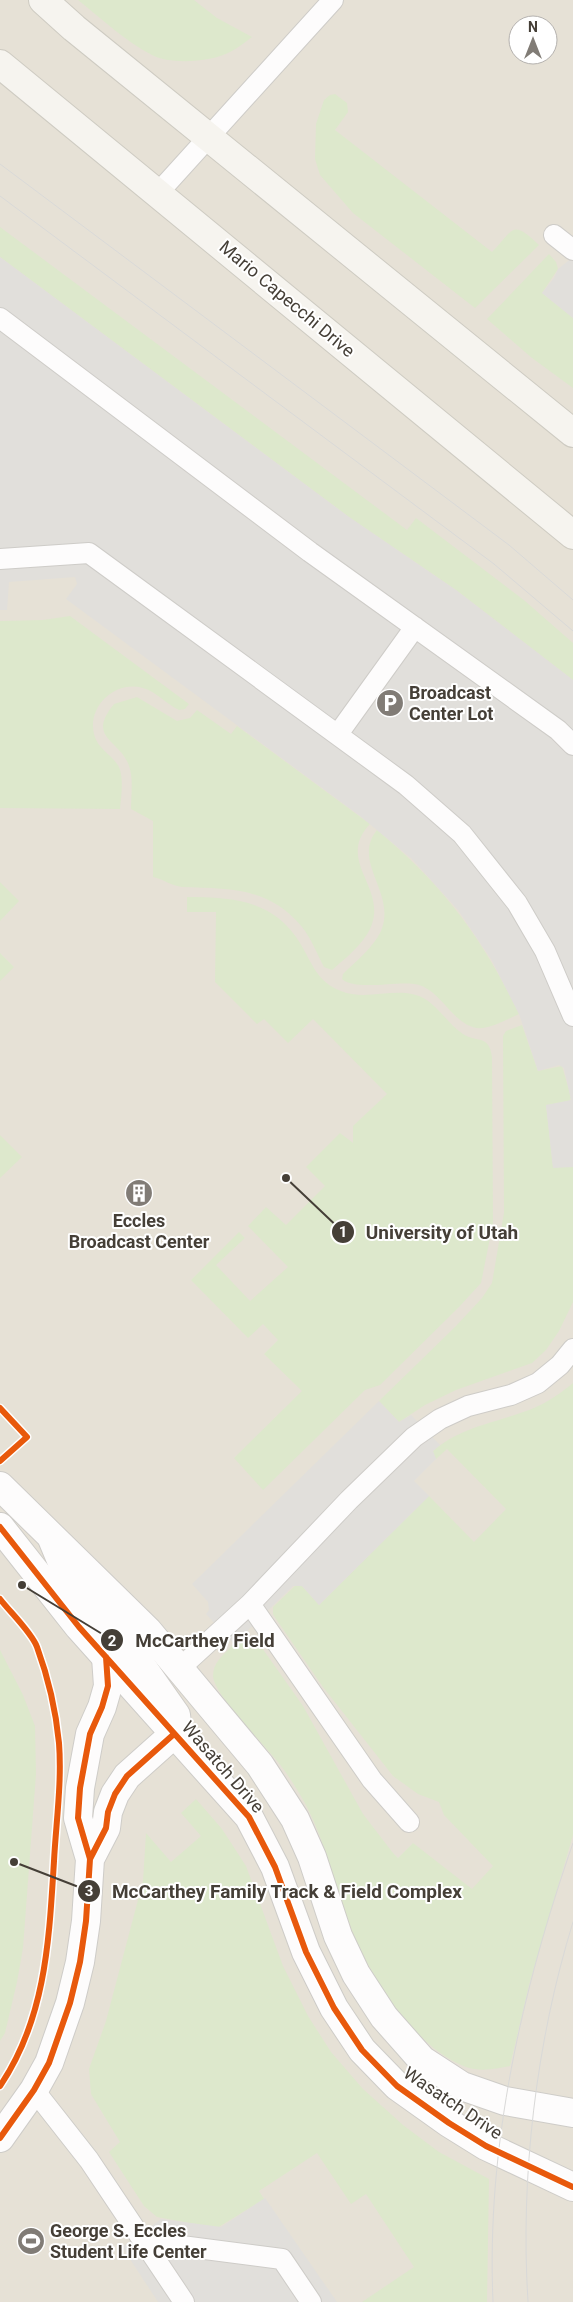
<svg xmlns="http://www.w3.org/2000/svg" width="573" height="2302" viewBox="0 0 573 2302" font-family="Roboto,sans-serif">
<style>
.education{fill:#e6e1d6;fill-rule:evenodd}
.green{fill:#dde8cc}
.parking{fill:#e1dfdb}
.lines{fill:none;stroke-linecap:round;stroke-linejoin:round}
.service-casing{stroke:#ceccc8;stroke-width:22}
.minor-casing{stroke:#ceccc8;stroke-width:30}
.tertiary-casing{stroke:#ceccc8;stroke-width:30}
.secondary-casing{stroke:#cecbc2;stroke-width:30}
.service{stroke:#fdfcfc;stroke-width:20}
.minor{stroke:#fdfcfc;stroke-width:28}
.tertiary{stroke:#fdfcfc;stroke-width:28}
.secondary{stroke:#f6f4ef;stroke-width:28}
.tram{stroke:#d9d9d8;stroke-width:1}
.cycleway-casing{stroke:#fff;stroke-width:9}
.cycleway{stroke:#e8590c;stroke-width:6}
.labels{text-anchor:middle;stroke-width:4;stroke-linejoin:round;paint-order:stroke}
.street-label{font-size:18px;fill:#453f37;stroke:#fff}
.poi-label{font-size:18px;font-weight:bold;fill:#453f37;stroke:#fff;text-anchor:start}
.leader{fill:none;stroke:#453f37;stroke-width:2}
.callout-dot{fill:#453f37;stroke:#fff;stroke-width:2}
.mark-label{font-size:15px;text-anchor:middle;font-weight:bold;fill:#fff}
.callout-label{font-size:19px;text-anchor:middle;font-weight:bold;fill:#453f37;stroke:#fff;stroke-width:4;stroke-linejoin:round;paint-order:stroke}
</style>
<rect width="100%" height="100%" fill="#f0eeea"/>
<path class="education" d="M0 0H573V2302H0ZM518 25H548V55H518Z"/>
<path class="green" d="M78 0H194L217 18 252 37C245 42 238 48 230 52 212 62 170 65 152 55 125 41 102 19 78 0Z
M335 94 347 103 348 112 335 130 492 252C514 230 511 218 539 245L475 308 353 213 320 175 315 159 316 124 324 100 330 95Z
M0 227 407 530 416 518 525 601 573 643V680L456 590 349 517 0 257Z
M549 254 556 262 558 269 542 293 573 318V388L532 358 487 319Z
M70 616 189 704 185 709 179 710C166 704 157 692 143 688 116 680 87 706 94 734 98 750 112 754 119 767 124 779 121 797 120 809L0 808V621L43 620Z
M137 697 177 721 190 718 197 710 231 734 237 726 370 824C336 860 385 886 372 924 366 942 346 958 332 970L324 967C317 954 311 938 302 927 268 886 229 889 182 887 172 886 163 879 153 877V821L131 809C131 794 134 777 128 763 117 739 87 737 114 704Z
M377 830C443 885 482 937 519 1014 508 1019 495 1026 483 1028 454 1031 442 987 414 984 396 981 355 991 342 979L343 974C356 961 373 948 381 931 397 893 351 862 377 830Z
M0 882 19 901 0 921Z
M187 897C232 897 274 900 300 943 312 963 317 982 341 991 365 1001 392 988 416 995 435 1000 447 1024 463 1034 477 1043 489 1034 492 1057L493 1223 481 1283 459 1307 380 1385 365 1390 263 1490 234 1458 302 1391 264 1354 278 1340 263 1324 248 1338 191 1280 239 1232 245 1238 216 1265 250 1301 288 1267 248 1226 266 1207 286 1225 325 1186 306 1167 340 1133 353 1143V1126L387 1094 313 1019 288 1043 264 1019 257 1024 215 982 216 912H187Z
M0 953 14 967 0 981Z
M522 1025 538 1071 562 1066 571 1097 569 1102 546 1105 553 1167H573V1302L559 1331 546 1350 532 1363 456 1390 425 1405 399 1422 379 1401 455 1327 482 1298 492 1283 504 1213 503 1036 506 1031Z
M0 1135 22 1157 0 1178Z
M573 1383V1835L529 1985 510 2066C496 2069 480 2072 466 2067 416 2049 371 1978 352 1931 335 1890 327 1846 307 1807 299 1792 289 1776 278 1762 264 1745 214 1695 213 1676 213 1663 222 1656 230 1648 238 1639 243 1634 255 1638L303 1706 363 1814 393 1853 398 1858 413 1843 472 1889 493 1866 444 1815 439 1802 418 1794 393 1776 323 1687 276 1619 273 1614V1607L296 1585 302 1586 319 1605 429 1496 474 1542 506 1509 447 1449 436 1459 433 1455V1451C461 1426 500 1422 534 1408 548 1402 561 1393 573 1383Z
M0 1650 23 1695 35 1726 36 1774 23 1948 17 1982 5 2033 0 2041Z
M196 1799 222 1829 246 1866 283 1966 308 2016 331 2052 363 2089 403 2125 439 2152 489 2179 487 2302H362L414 2267 366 2194 351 2204 317 2153 259 2191 264 2199 217 2228 157 2217 144 2206 109 2152 120 2142 91 2094 89 2069 106 2021 143 1881 146 1833 171 1862 201 1836 181 1813Z"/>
<path class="parking" d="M0 257 349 517 456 590 573 680V1167L553 1168 546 1105 571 1100 564 1068 559 1065 538 1071 519 1014 491 959 458 910 412 859 360 816 66 599 77 584 75 577 9 582 7 610H0Z
M573 257V318L542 293 554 278 558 269Z
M379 1401 399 1422 411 1415 440 1445 433 1451 436 1459 414 1481 429 1496 319 1605 302 1586H293L234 1644 206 1614 209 1610 208 1602 192 1584Z
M265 2198 337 2302H158L122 2247 161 2219 221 2227Z"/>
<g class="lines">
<g class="service-casing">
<path id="service" d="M158 193 333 0
M554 235 573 250
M0 318 310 552 558 730 573 745
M0 559 89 553 406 785 462 834 517 903 545 951 573 1016
M338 734 415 627
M250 1604 372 1780 409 1822
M179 1669 250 1604 349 1500 414 1437 440 1419 468 1406 511 1395 538 1383 560 1365 573 1349
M34 2090 89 2160 184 2302
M143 2241 282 2259 311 2302"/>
</g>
<g class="minor-casing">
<path id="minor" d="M53 1541 70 1582 129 1648 176 1715 177 1724 174 1734 127 1776 115 1794 108 1812 106 1828 90 1859
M0 2138 34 2090 49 2063 70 2003 80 1962 86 1921 90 1859 78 1818 80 1788 90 1734 102 1707 108 1686 106 1657"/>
</g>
<g class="tertiary-casing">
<path id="tertiary" d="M0 1486 148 1631 260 1765 295 1819 312 1857 338 1936 356 1974 384 2017 422 2060 462 2086 505 2101 573 2113
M0 1527 79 1627 249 1817 275 1867 306 1952 334 2008 362 2050 397 2086 449 2123 486 2146 573 2187"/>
</g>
<g class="secondary-casing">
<path id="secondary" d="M43 0 74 28 573 433
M0 64 573 535"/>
</g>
<use href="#service" class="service"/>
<use href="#minor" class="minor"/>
<use href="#tertiary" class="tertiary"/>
<use href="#secondary" class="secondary"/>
<path class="tram" d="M0 164 509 545 573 600
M0 196 494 564 573 631
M493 2302C486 2145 522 1990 573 1843
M528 2302C520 2177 536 2042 573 1922"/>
<g class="cycleway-casing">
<path id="cycleway" d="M0 1408 27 1437 0 1461
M0 1527 79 1627 249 1817 275 1867 306 1952 334 2008 362 2050 397 2086 449 2123 486 2146 573 2187
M0 1599C10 1612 32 1633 37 1647 48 1677 56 1712 59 1743 62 1782 56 1823 54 1861 49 1940 46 2018 0 2086
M90 1859 106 1828 108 1812 115 1794 127 1776 174 1734
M0 2138 34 2090 49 2063 70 2003 80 1962 86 1921 90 1859 78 1818 80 1788 90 1734 102 1707 108 1686 106 1657"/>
</g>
<use href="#cycleway" class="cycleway"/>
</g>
<defs>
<g id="parking-disc" transform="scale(1.4375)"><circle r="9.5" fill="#817c76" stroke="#fff"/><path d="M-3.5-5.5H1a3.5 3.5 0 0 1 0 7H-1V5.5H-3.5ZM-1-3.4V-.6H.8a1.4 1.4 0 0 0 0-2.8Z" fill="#fff"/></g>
<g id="building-disc" transform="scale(1.4375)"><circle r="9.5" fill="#817c76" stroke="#fff"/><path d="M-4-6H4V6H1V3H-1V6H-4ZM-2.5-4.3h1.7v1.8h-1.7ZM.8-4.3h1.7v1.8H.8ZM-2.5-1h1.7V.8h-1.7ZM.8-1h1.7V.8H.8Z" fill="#fff"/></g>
<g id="stadium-disc" transform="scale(1.4375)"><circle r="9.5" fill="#817c76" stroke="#fff"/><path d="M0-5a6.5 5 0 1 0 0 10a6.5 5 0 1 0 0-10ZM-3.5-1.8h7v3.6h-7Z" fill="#fff"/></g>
</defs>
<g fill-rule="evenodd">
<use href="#parking-disc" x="390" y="703"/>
<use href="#building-disc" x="139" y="1193"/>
<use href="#stadium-disc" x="31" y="2241"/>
</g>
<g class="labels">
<g class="street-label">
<text transform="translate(287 299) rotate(40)" y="6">Mario Capecchi Drive</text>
<text transform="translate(223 1767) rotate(49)" y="6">Wasatch Drive</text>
<text transform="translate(453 2103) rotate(34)" y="6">Wasatch Drive</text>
</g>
<g class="poi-label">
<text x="409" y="699">Broadcast<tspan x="409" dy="21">Center Lot</tspan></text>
<text x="139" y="1227" text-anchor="middle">Eccles<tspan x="139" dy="21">Broadcast Center</tspan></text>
<text x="50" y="2237">George S. Eccles<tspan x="50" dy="21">Student Life Center</tspan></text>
</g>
</g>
<path class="leader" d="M286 1178L343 1232M22 1585L112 1640M14 1862L89 1891"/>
<g class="callout-dot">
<circle cx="286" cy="1178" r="5"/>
<circle cx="22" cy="1585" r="5"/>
<circle cx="14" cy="1862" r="5"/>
<circle cx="343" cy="1232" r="12"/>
<circle cx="112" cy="1640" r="12"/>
<circle cx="89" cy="1891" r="12"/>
</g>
<g class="mark-label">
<text x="343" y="1237">1</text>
<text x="112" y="1646">2</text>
<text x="89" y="1896">3</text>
</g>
<g class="callout-label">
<text x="442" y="1239">University of Utah</text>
<text x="205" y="1647">McCarthey Field</text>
<text x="287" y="1898">McCarthey Family Track &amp; Field Complex</text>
</g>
<g transform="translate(533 40)"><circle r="24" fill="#ffffff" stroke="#b5b2af"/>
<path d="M0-4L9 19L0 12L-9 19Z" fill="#817c76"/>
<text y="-8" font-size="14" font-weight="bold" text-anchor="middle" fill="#453f37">N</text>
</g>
</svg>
